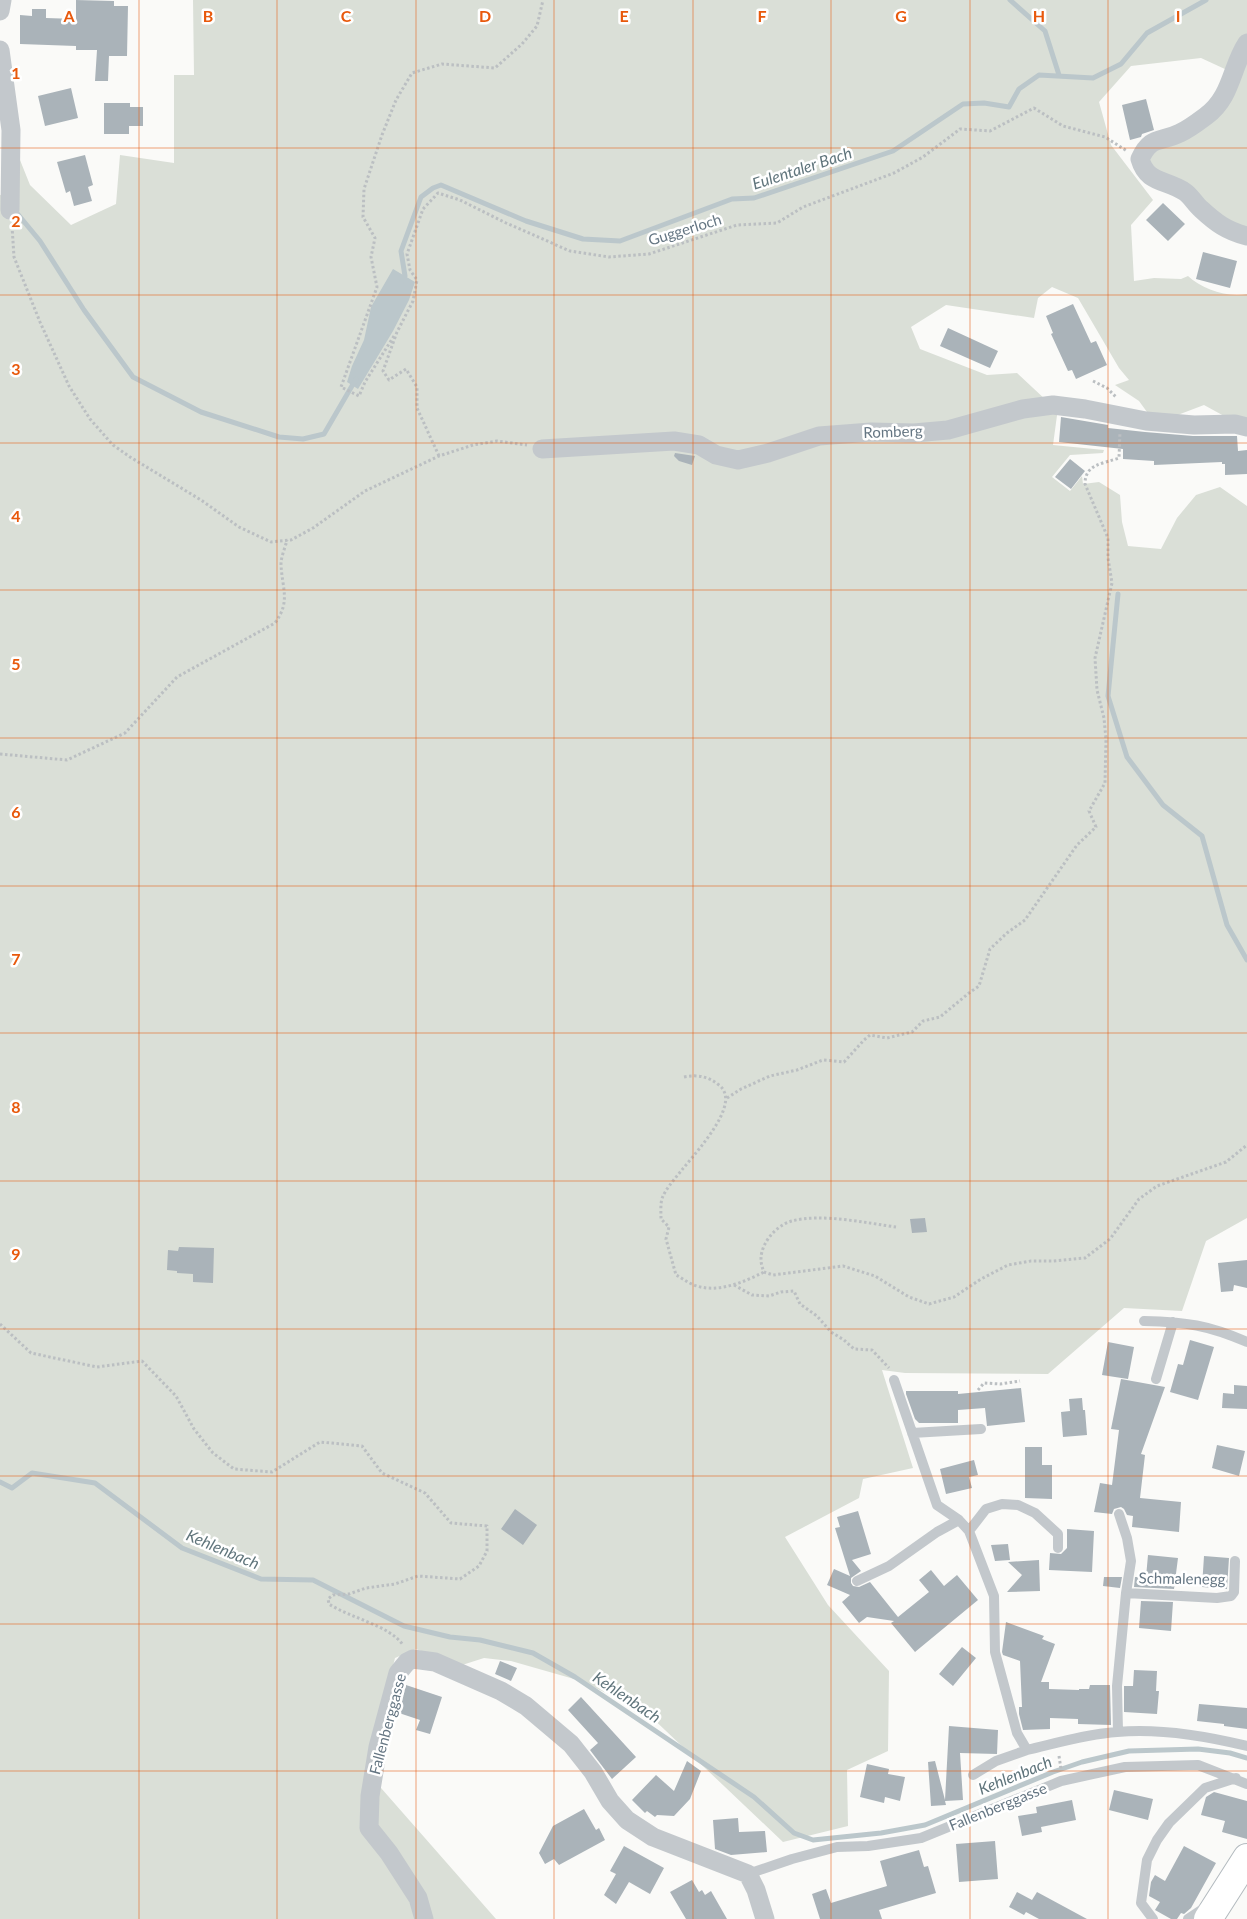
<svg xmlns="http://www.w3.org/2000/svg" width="1247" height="1919" viewBox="0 0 1247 1919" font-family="Lato,sans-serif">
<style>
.green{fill:#dadfd7}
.water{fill:#bbc7cb}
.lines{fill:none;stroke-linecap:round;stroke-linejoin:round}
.stream{stroke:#bbc7cb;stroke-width:5}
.building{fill:#aab3b9}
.secondary-casing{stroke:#b3babf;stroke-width:30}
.path{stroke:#bbbfc2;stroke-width:3;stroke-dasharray:2.5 2.5;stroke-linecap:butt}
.lane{stroke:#c3c8cc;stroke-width:10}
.street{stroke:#c3c8cc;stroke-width:19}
.secondary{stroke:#fff;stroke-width:28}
.grid{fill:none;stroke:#e8590c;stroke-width:1;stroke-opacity:0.55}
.labels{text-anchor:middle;stroke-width:5;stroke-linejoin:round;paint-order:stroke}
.street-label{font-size:15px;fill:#657683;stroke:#fff}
.water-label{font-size:16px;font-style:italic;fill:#60757c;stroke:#fff}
.grid-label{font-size:16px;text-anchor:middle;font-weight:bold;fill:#e8590c;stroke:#fff;stroke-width:5;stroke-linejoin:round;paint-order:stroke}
</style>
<rect width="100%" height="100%" fill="#fafaf8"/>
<path class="green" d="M193 0H1247V230L1235 228 1150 166V158L1156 150 1205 121 1227 70 1201 58 1131 66 1099 102 1111 145 1153 200 1131 225 1134 281 1154 278 1181 279 1188 276C1202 289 1227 298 1247 294V424L1235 422 1204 405 1175 416 1147 412 1139 401 1115 385 1129 380 1119 368 1078 298 1052 287 1038 298 1034 318 946 305 911 327 920 349 987 375 1017 373 1047 401 1058 408 1053 445 1104 450 1103 453 1070 455 1052 477 1070 491 1082 476 1083 484 1099 482 1120 495 1122 522 1128 546 1161 549 1177 518 1196 495 1220 487 1247 506V1218L1206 1241 1182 1311 1124 1308 1048 1374 905 1373 882 1370 913 1468 863 1479 859 1498 785 1537 828 1605 889 1671 888 1751 847 1770 848 1826 783 1842 646 1712 581 1681 511 1661 484 1658 459 1666 416 1649 395 1658 367 1772 496 1919H0V195L15 193 16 150 30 185 71 225 116 204 120 155 174 163V75H194Z"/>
<path class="water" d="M393 269 415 282 409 300 393 331 358 389 347 382 352 366 364 340 371 307Z"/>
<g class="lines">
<path class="stream" d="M1010 0 1045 31 1059 75
M16 212 40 241 84 310 133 377 201 412 279 437 303 439 324 434 356 379
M402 281 405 276 401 251 421 197 433 188 441 185 526 221 583 239 620 241 732 199 754 198 893 151 963 104 984 103 1009 107 1019 89 1039 75 1093 78 1121 64 1147 33 1206 0
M1118 594 1108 696 1127 757 1163 805 1202 836 1227 925 1247 960
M0 1482 12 1488 32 1473 95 1483 182 1548 261 1579 313 1580 404 1626 450 1637 480 1640 533 1653 575 1677 754 1797 794 1833 813 1840 881 1833 925 1825 1053 1772 1082 1762 1129 1751 1198 1749 1230 1753 1247 1758"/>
</g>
<path class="building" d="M76 0 114 1V6H128L127 56H109L108 81H95L97 50H76V46L20 44V15L32 16V9H46V18L76 19Z
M71 88 78 118 45 126 38 96Z
M1146 99 1154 130 1142 134 1141 137 1130 140 1122 105Z
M104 103H130V107H143V126H129V134H104Z
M85 155 93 185 88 187 92 201 74 206 70 191 66 193 57 162Z
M1163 203 1185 224 1168 241 1146 220Z
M1203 252 1237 261 1230 288 1196 279Z
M1073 304 1091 343 1096 341 1107 365 1076 379 1072 370 1068 371 1051 334 1053 333 1046 316Z
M948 328 998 351 990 368 940 346Z
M1061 417 1108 425V428L1145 432 1193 436H1237L1238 451 1247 450V474L1225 475V464H1222V462L1154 465V461L1123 459V449L1059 442Z
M675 453 695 456 692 465 679 461 674 456Z
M1070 459 1085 471 1071 489 1055 477Z
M925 1218 927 1232 912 1233 910 1219Z
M179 1247 214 1248 213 1283 193 1282V1274L177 1273V1271L167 1270 168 1250 178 1251Z
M1247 1260V1288L1234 1285 1233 1291 1221 1292 1218 1263Z
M1190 1340 1214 1347 1198 1400 1170 1392 1178 1364 1183 1365Z
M1108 1342 1134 1347 1128 1379 1102 1375Z
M1121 1379 1165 1387 1141 1454 1145 1455 1140 1498 1181 1502 1179 1532 1132 1527 1133 1516 1127 1515 1124 1509 1121 1507 1114 1509 1112 1514 1094 1512 1100 1483 1112 1485 1119 1430 1111 1429Z
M1234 1385 1247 1386V1409L1222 1408 1223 1393 1234 1394Z
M1021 1388 1025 1422 987 1426 985 1408 958 1410V1423H919L915 1419 906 1394V1391H958V1394Z
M1082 1398 1083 1410H1085L1087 1435 1063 1437 1061 1412 1070 1411 1069 1399Z
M1217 1445 1245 1451 1239 1476 1212 1468Z
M1025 1447H1042V1465H1052V1499L1025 1498Z
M974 1460 978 1475 969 1477 972 1488 946 1494 940 1469Z
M515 1509 537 1525 523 1545 501 1529Z
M858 1511 871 1554 852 1560 861 1571 851 1578V1583L853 1586 859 1587 870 1582 898 1617 929 1592 919 1580 931 1570 944 1586 957 1575 978 1600 915 1652 891 1623 894 1621 867 1617 859 1623 842 1602 850 1595 827 1585 834 1569 850 1576 835 1528 840 1527 837 1517Z
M1067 1529 1094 1531 1092 1572 1049 1570 1050 1553 1061 1554 1067 1548Z
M1008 1544 1010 1560 995 1561 991 1545Z
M1148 1555 1178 1558 1174 1589 1134 1587 1135 1577H1146Z
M1204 1556 1229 1558 1227 1589 1202 1587Z
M1039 1560 1040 1591 1007 1592 1022 1575 1008 1562Z
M1104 1577H1122L1120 1588 1103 1586Z
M1141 1601 1173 1602 1171 1631 1139 1628Z
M1006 1622 1044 1636 1042 1639 1055 1644 1041 1682H1049V1689L1079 1690V1689H1089L1090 1685H1110L1111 1725 1078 1724V1719L1050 1718V1729L1023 1730 1019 1714V1707H1022L1020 1661 1003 1655 1002 1652Z
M962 1647 976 1658 953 1686 939 1674Z
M500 1661 517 1668 511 1681 495 1674Z
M1134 1670 1157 1671 1156 1691H1159L1157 1714 1124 1712V1686H1133Z
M406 1685 442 1697 430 1734 416 1730 420 1720 399 1713Z
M581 1697 636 1757 612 1779 590 1750 598 1743 568 1710Z
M1199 1704 1247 1708V1729L1224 1726V1724L1197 1721Z
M949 1726 998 1730 997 1754 960 1753 963 1800 945 1801 946 1805 931 1806 928 1762 935 1761 945 1800Z
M687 1761 701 1771 690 1799 674 1816 657 1815 655 1817 647 1811 645 1813 632 1800 656 1775 674 1791Z
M867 1764 889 1769 888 1774 905 1777 900 1801 885 1797 884 1803 860 1797Z
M1114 1790 1153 1799 1148 1820 1109 1810Z
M1214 1792 1247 1801V1839L1222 1832 1225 1821 1201 1815 1206 1797Z
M1072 1800 1076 1820 1041 1827 1042 1832 1022 1836 1018 1816 1037 1813 1036 1807Z
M584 1809 596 1830 599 1828 605 1840 559 1865 554 1859 545 1864 539 1853 553 1826Z
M738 1818 739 1832 765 1831 767 1852 731 1855 715 1849 713 1820Z
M995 1841 998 1879 959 1882 956 1844Z
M624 1846 664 1868 650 1894 629 1882 616 1904 604 1895 616 1874 610 1871Z
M1184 1846 1216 1863 1191 1908 1184 1914 1181 1913 1177 1919H1171L1155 1910 1160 1902 1149 1896 1151 1882 1155 1875 1165 1881Z
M919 1850 924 1867 928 1866 936 1893 879 1910 882 1919H820L812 1894 826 1889 831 1903 887 1886 880 1861Z
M692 1880 699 1892 702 1890 705 1895 711 1891 727 1919H686L670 1892Z
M1017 1892 1032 1900 1037 1892 1087 1919H1039L1026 1912 1024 1915 1009 1907Z"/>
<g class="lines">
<g class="secondary-casing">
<path id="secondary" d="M1208 1919 1247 1858"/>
</g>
<path class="path" d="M12 226 14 257 40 322 69 386 90 419 113 445 130 457 201 500 239 527 271 542 291 540 313 528 365 491 439 456 473 445 497 441 527 445
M394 336 365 382 359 396 341 387 377 287 371 257 375 238 363 217 364 189 382 135 396 100 412 73 442 64 495 68 522 44 537 26 543 0
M1093 381 1107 388 1116 397
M439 456 417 408V387L406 369 389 380 383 371 397 332 413 301 417 280 410 270 407 254 423 209 438 193 460 200 506 223 570 251 609 257 649 254 737 225 777 223 803 207 894 173 923 157 960 129 990 131 1034 108 1063 126 1105 137 1127 151
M0 754 67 760 125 733 177 677 275 623C291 601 282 589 281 564 281 557 285 548 287 540
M684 1077C698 1074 709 1077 719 1085 748 1108 673 1173 663 1196 660 1202 661 1212 661 1219L669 1227 666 1239 676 1275C682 1278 688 1283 694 1285 717 1294 744 1282 764 1272
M727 1098 741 1089 770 1076 797 1070 823 1060 844 1062 864 1040 870 1035 887 1038 912 1032 923 1021 940 1017 969 993 979 986 990 949 1007 933 1025 920 1077 845 1096 827 1089 811 1105 783 1106 739 1104 718 1097 690 1095 658 1112 583 1108 558V538L1085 484C1085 464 1102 464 1119 458L1120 432
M896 1227C867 1223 820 1213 792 1221 780 1224 769 1235 764 1246 760 1255 760 1263 764 1272L773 1275 843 1266 875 1276 909 1297 929 1304 954 1297 981 1279 1008 1265 1031 1261H1053L1085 1258 1110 1239 1139 1199 1157 1186 1226 1162 1247 1145
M734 1285 752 1295 769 1296 781 1292 794 1291 800 1304 817 1316 831 1332 844 1340 854 1349 872 1350 889 1368
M0 1324 31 1353 97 1367 142 1361 176 1396 194 1429 213 1453 234 1469 272 1472 320 1442 362 1446 382 1473 425 1493 451 1523 487 1526V1551L479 1566 460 1579 418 1576 395 1584 366 1588 349 1594 333 1595 328 1599 329 1604C350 1618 389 1625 403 1645
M978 1390 984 1383 1000 1384 1020 1381
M1059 1756 1061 1769"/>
<path class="lane" d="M1144 1321C1186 1322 1208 1325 1247 1342
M1156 1379 1173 1322
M894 1380 937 1505 959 1520 969 1531 994 1596 995 1652 1017 1733 1027 1750C1057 1743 1087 1734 1117 1732 1160 1728 1206 1736 1247 1746
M912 1433 981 1429
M969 1531 986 1509 1002 1504 1018 1505 1035 1513 1058 1534V1548
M857 1581 889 1566 937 1532 959 1520
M1126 1593 1217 1598 1231 1596 1234 1592 1235 1561
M1118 1732 1117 1686 1126 1593 1131 1561 1127 1538 1119 1514
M973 1775 996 1761 1027 1750
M748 1874 792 1859 837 1847 868 1846 921 1838 1061 1781 1125 1767 1198 1765 1247 1784
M1153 1919 1141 1903 1147 1860 1157 1840 1169 1823 1205 1788 1236 1778
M1188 1919 1206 1907"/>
<path class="street" d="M0 11 2 0
M1247 43C1231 67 1232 97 1206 116 1198 122 1189 129 1180 133 1160 143 1151 135 1140 159 1147 184 1166 179 1185 192 1191 196 1195 204 1201 209 1216 223 1227 231 1247 236
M0 50 11 130 10 210
M542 449 674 441 699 445 716 455 738 460 768 453 819 436 871 432 914 433 948 430 1023 409 1053 405 1085 409 1146 421 1194 425 1235 424 1247 427
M424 1919 418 1898 389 1853 369 1828 370 1796 378 1747 398 1673 407 1662 413 1659 435 1662 501 1691 526 1706 571 1744 593 1772 610 1801 627 1820 653 1837 748 1874 756 1890 765 1919"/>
<use href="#secondary" class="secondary"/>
</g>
<path class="grid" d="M139 0V1919M277 0V1919M416 0V1919M554 0V1919M693 0V1919M831 0V1919M970 0V1919M1108 0V1919M0 148H1247M0 295H1247M0 443H1247M0 590H1247M0 738H1247M0 886H1247M0 1033H1247M0 1181H1247M0 1329H1247M0 1476H1247M0 1624H1247M0 1771H1247"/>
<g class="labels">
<g class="street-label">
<text transform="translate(685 230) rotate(-17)" y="5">Guggerloch</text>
<text transform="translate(893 432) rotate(-2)" y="5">Romberg</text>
<text transform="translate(1182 1579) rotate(1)" y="5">Schmalenegg</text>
<text transform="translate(388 1724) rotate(-75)" y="5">Fallenberggasse</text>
<text transform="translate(998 1807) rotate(-22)" y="5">Fallenberggasse</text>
</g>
<g class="water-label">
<text transform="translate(802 168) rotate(-18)" y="6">Eulentaler Bach</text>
<text transform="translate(223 1549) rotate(23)" y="6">Kehlenbach</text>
<text transform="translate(627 1697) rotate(34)" y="6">Kehlenbach</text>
<text transform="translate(1015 1775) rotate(-22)" y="6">Kehlenbach</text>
</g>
</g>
<g class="grid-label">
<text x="69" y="22">A</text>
<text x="208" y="22">B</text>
<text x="346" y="22">C</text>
<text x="485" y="22">D</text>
<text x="624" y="22">E</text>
<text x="762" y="22">F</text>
<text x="901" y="22">G</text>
<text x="1039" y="22">H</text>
<text x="1178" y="22">I</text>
<text x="16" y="79">1</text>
<text x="16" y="227">2</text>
<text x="16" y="375">3</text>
<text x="16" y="522">4</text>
<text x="16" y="670">5</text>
<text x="16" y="818">6</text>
<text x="16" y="965">7</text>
<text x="16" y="1113">8</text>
<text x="16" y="1260">9</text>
</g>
</svg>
